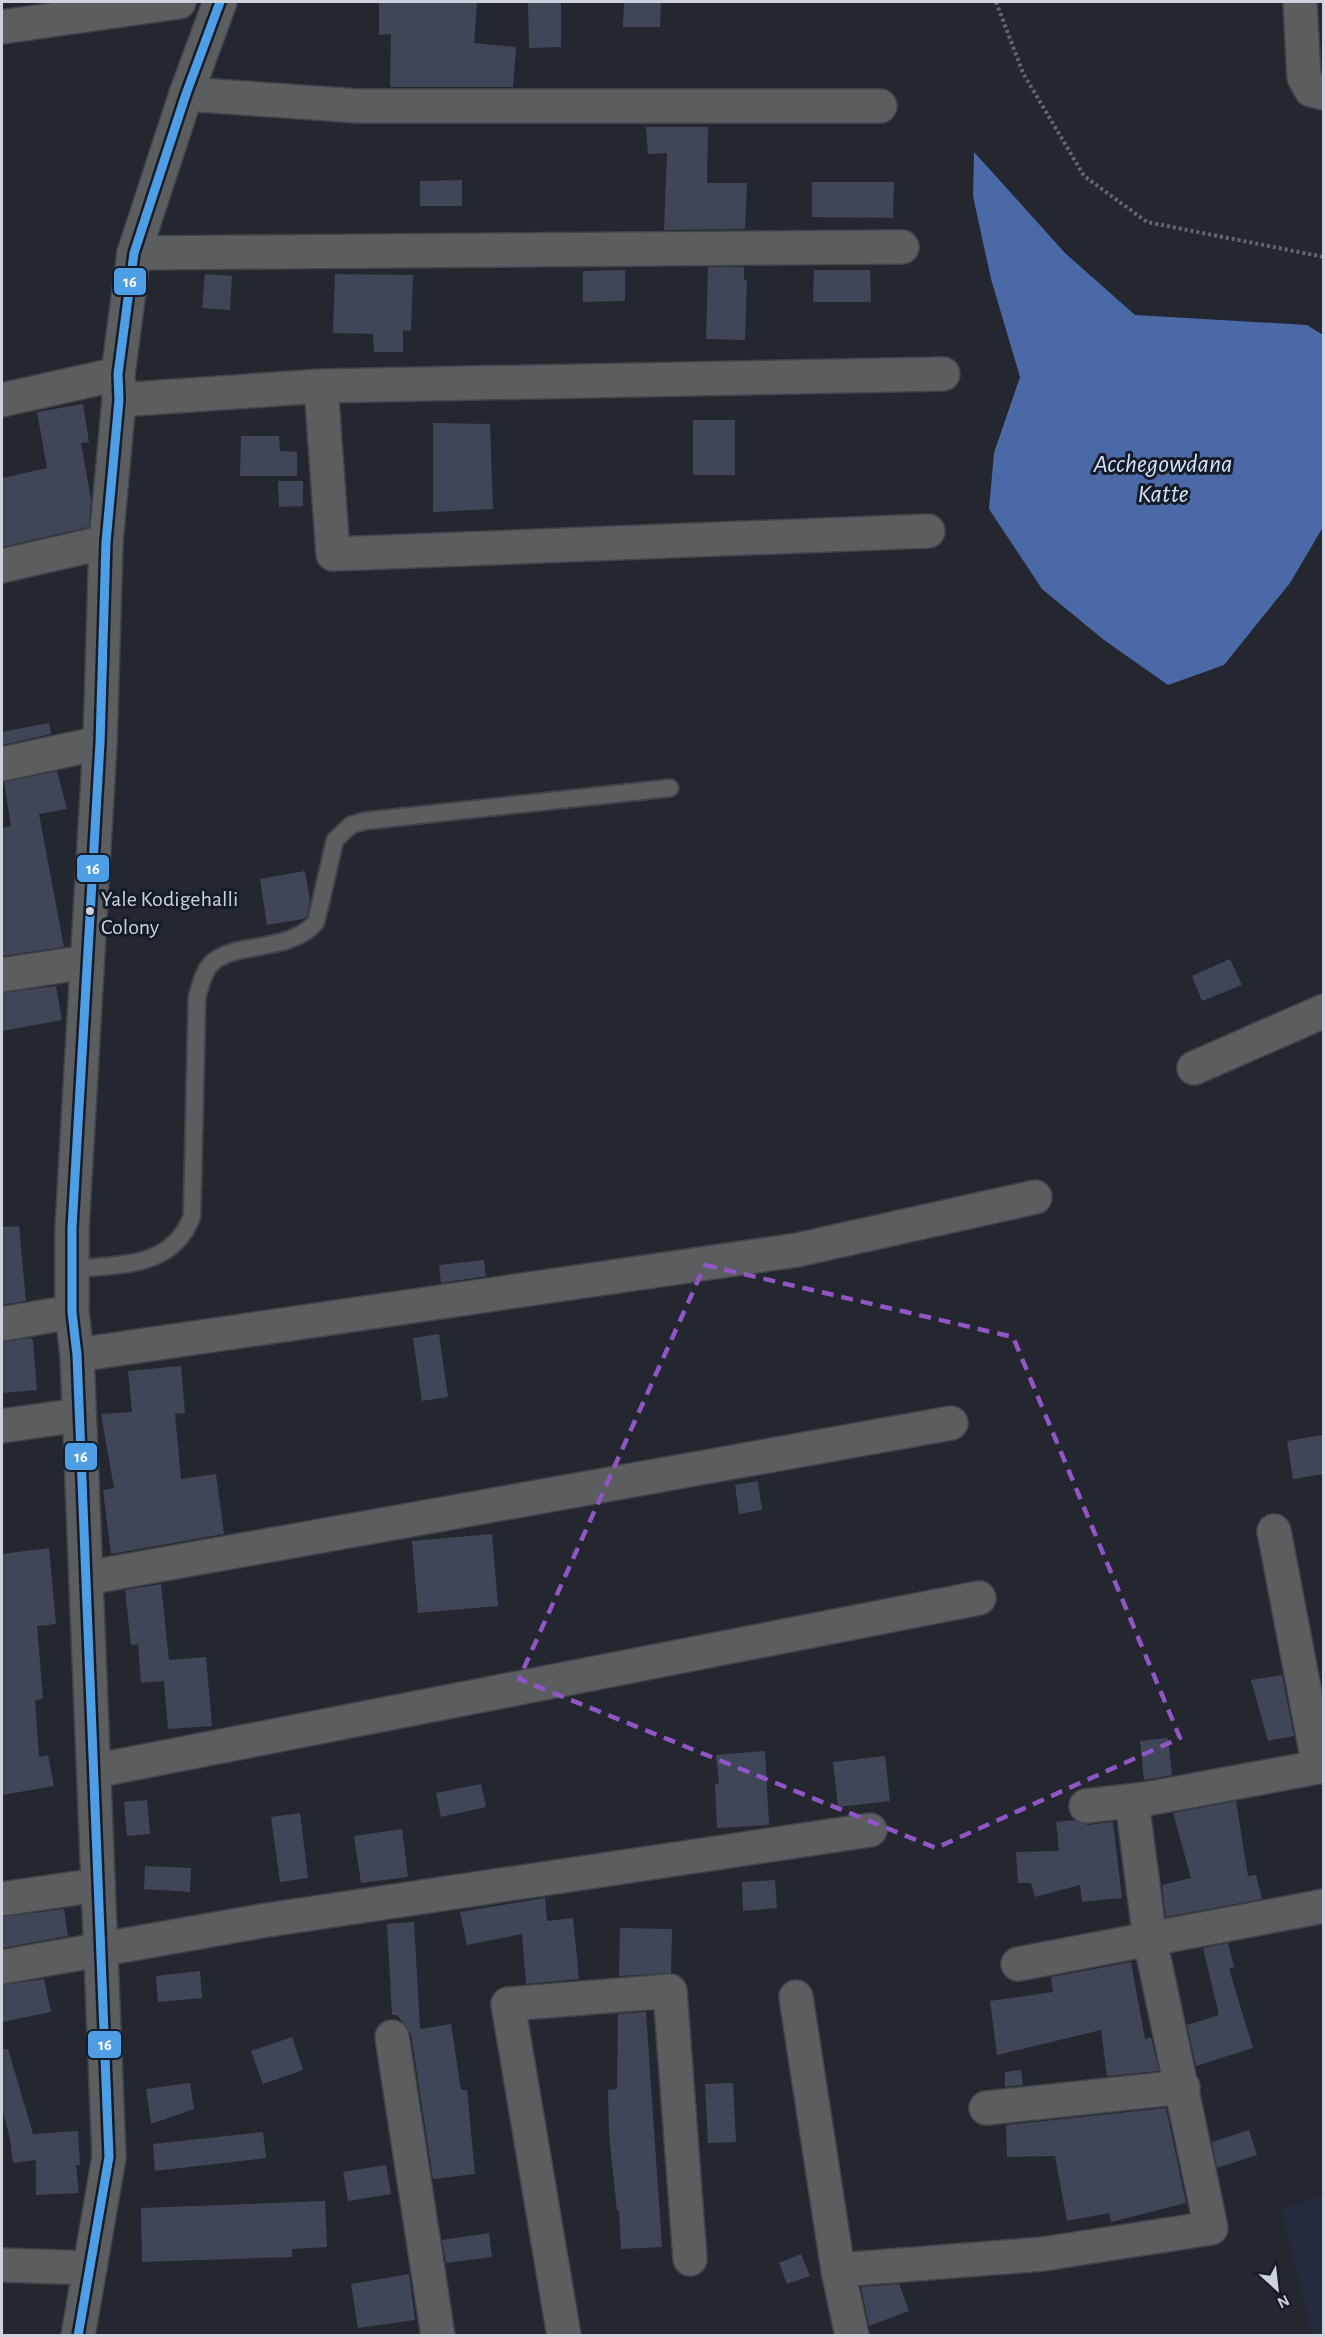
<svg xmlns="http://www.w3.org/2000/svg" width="1325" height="2337" viewBox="0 0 1325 2337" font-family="'Alegreya Sans',sans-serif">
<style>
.built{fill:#232b3d}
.water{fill:#4b68a7}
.building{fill:#3f4657}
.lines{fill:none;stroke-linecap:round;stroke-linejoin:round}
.service-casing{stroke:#40434a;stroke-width:20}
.minor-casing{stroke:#40434a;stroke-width:36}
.tertiary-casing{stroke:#40434a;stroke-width:36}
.path{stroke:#64666a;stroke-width:4;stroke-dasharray:3 3;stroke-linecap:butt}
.service{stroke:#5b5d5f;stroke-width:16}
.minor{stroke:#5b5d5f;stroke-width:33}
.tertiary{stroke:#5b5d5f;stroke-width:33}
.bus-1-casing{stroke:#151c29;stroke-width:14}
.bus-1{stroke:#4d9ee5;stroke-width:9}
.marked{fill:none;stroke:#9056c6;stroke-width:4.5;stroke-dasharray:12 8;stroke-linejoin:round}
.bus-dot{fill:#ced2dc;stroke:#151c29;stroke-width:2}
.labels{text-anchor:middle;stroke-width:6;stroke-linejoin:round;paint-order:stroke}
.bus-label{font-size:22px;fill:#ced2dc;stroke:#151c29;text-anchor:start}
.water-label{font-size:26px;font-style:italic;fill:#d9e3f7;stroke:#151c29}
.line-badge{stroke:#151c29;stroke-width:2}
.badge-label{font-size:16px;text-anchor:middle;font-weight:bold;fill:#fff}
</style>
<rect width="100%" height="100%" fill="#24272f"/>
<path class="built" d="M1323 2195V2335H1312L1281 2209Z"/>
<path class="water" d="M974 152 1065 253 1135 315 1307 325 1323 335V527L1290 583 1224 665 1168 685 1104 640 1042 589 989 509 994 453 1020 377 991 279 973 196Z"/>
<path class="building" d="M379 2H477L474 43 516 47 513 87H390L391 34 379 35Z
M528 2H561V47L529 48Z
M624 2H661L660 27H623Z
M646 127H708L707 183H747L745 229 664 230 667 153 648 154Z
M462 180V206H420V181Z
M812 182H894L893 218 812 217Z
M708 267H744V280H747L745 340 706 339Z
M625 270V301L583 302V271Z
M814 270H870L871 302H813Z
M205 274 232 276 230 310 202 308Z
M335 274 413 275 411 331 403 330V352H374L373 334 333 333Z
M83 404 89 442 81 443 91 499 89 527 2 547V478L47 468 37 412Z
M693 420H735V475H693Z
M433 423 490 424 493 509 433 512Z
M241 436H279L280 451 297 452V476H240Z
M278 481H303V506L279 507Z
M49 723 51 734 2 745V732Z
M57 771 67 809 39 814 64 947 2 956V828L11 826 4 782Z
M305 871 310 900 307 916 303 919 267 925 260 879Z
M1230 959 1242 985 1202 1001 1192 976Z
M56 986 62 1020 2 1031V993Z
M19 1226 26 1301 2 1305V1227Z
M484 1260 486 1276 441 1283 439 1265Z
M439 1334 448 1397 422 1401 413 1338Z
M30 1338 33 1340 37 1390 2 1393V1342Z
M181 1366 185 1413 175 1414 181 1479 216 1474 224 1534 111 1554 103 1490 114 1488 101 1414 132 1412 128 1371Z
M1323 1435V1474L1293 1479 1287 1441Z
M758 1481 762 1510 739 1514 735 1485Z
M492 1534 498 1606 418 1613 412 1541Z
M49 1548 56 1624 37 1626 43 1699 35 1700 39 1757 48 1755 54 1786 2 1795V1554Z
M161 1584 169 1660 206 1657 212 1726 168 1729 164 1681 141 1683 138 1644 131 1645 125 1590Z
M1282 1675 1294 1736 1268 1741 1251 1680Z
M1168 1738 1172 1775 1144 1780 1140 1741Z
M765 1751 769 1825 717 1828 715 1784H719L716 1755Z
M885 1756 890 1801 838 1807 833 1762Z
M481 1784 486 1807 441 1817 436 1793Z
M147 1800 150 1834 127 1836 124 1802Z
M1236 1801 1248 1876 1256 1875 1262 1899 1166 1917 1162 1885 1191 1878 1173 1813Z
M300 1813 308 1878 280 1882 271 1817Z
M1074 1820 1088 1825 1113 1822 1122 1898 1082 1902 1080 1885 1035 1897 1031 1883H1018L1016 1852 1059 1851 1056 1822Z
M402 1829 408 1877 361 1883 354 1836Z
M145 1866 191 1868 190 1892 144 1889Z
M775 1880 777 1908 743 1911 742 1882Z
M545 1898 547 1921 573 1918 579 1979 526 1984 522 1934 467 1945 460 1912Z
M64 1909 68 1936 2 1948V1917Z
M414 1922 420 2029 451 2024 461 2090H467L475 2174 433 2179 411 2034 397 2015H392L387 1924Z
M620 1928 672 1929 671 1973 619 1976Z
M1228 1943 1234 1967 1229 1969 1253 2048 1196 2066 1187 2025 1219 2015 1203 1948Z
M1131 1962 1145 2039 1151 2037 1159 2071 1107 2076 1101 2030 997 2055 990 2001 1053 1992 1051 1977Z
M200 1971 202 1998 158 2002 156 1976Z
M44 1979 51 2012 2 2022V1985Z
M646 2012 662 2247 621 2249 619 2210 617 2211 609 2134 608 2090 617 2089 618 2014Z
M292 2037 303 2070 263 2084 251 2051Z
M2 2049H8L33 2134 78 2131 80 2165H76L79 2193 36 2195V2160L13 2163 10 2139 2 2108Z
M1021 2070 1023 2085 1005 2087V2072Z
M190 2083 194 2109 151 2124 146 2089Z
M733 2083 736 2142 708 2143 705 2084Z
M1166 2108 1186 2203 1111 2222 1109 2213 1067 2221 1055 2156 1007 2157 1006 2125Z
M1249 2130 1257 2155 1217 2168 1212 2142Z
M263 2132 266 2158 155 2171 153 2144Z
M386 2165 391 2194 348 2201 343 2172Z
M325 2201 327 2247 292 2249V2257L142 2262 141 2208Z
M489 2233 492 2257 446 2263 442 2240Z
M801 2254 810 2276 787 2284 779 2263Z
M409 2274 415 2320 358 2328 351 2284Z
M899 2284 909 2311 869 2326 861 2287Z"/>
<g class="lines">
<g class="service-casing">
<path id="service" d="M74 1269C122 1264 173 1268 192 1216L197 997C201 985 203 971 213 962 237 941 290 953 316 922L335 840 351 825 364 821 670 788"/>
</g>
<g class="minor-casing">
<path id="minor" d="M1300 2 1304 77 1311 90 1324 93
M2 27 179 2
M186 94 358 106H880
M134 253 902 247
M321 386 333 554 928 531
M2 400 118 374
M119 400 321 386 943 374
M2 566 106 542
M2 764 100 743
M2 975 87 962
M1194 1068 1324 1011
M2 1324 72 1312
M77 1355 797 1250 1035 1197
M2 1426 79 1415
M1274 1531 1319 1767
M86 1578 951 1423
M94 1771 979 1598
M1086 1806 1146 1799 1324 1766
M2 1899 98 1885
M1018 1964 1324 1906
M2 1967 261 1921 870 1830
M796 1997 838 2270 852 2336
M392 2037 438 2336
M986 2108 1183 2087
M2 2265 90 2268
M838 2270 1043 2254 1211 2228 1150 1940 1132 1801
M564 2336 508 2004 670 1991 690 2259"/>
</g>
<g class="tertiary-casing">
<path id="tertiary" d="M78 2336 109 2157 77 1355 72 1312V1228L100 743 106 542 119 400 118 374 134 253 186 94 220 2"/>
</g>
<path class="path" d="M996 2 1023 73 1084 176 1147 222 1324 257"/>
<use href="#service" class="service"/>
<use href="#minor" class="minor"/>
<use href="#tertiary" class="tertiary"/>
<g class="bus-1-casing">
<path id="bus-1" d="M78 2336 109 2157 77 1355 72 1312V1228L100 743 106 542 119 400 118 374 134 253 186 94 220 2"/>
</g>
<use href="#bus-1" class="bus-1"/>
</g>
<path class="marked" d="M705 1265 1013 1337 1180 1738 936 1848 519 1679Z"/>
<circle class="bus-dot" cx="90" cy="911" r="5"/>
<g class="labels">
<g class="bus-label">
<text x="101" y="906">Yale Kodigehalli<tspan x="101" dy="28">Colony</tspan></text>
</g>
<g class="water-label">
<text x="1163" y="472">Acchegowdana<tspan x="1163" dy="30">Katte</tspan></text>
</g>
</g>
<g class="line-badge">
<rect x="113" y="267" width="34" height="29" rx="6" fill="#4d9ee5"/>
<rect x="76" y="854" width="34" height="29" rx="6" fill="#4d9ee5"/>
<rect x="64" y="1442" width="34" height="29" rx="6" fill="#4d9ee5"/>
<rect x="87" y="2030" width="35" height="29" rx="6" fill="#4d9ee5"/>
</g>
<g class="badge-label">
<text x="130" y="287">16</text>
<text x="93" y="874">16</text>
<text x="81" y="1462">16</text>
<text x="105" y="2050">16</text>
</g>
<rect width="1325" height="2337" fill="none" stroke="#ced2dc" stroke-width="6"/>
<g transform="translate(1277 2289) rotate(153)" stroke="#151c29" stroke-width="4.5" paint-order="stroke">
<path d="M0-4.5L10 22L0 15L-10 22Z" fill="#ced2dc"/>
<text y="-9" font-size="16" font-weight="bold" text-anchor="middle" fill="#ced2dc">N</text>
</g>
</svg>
